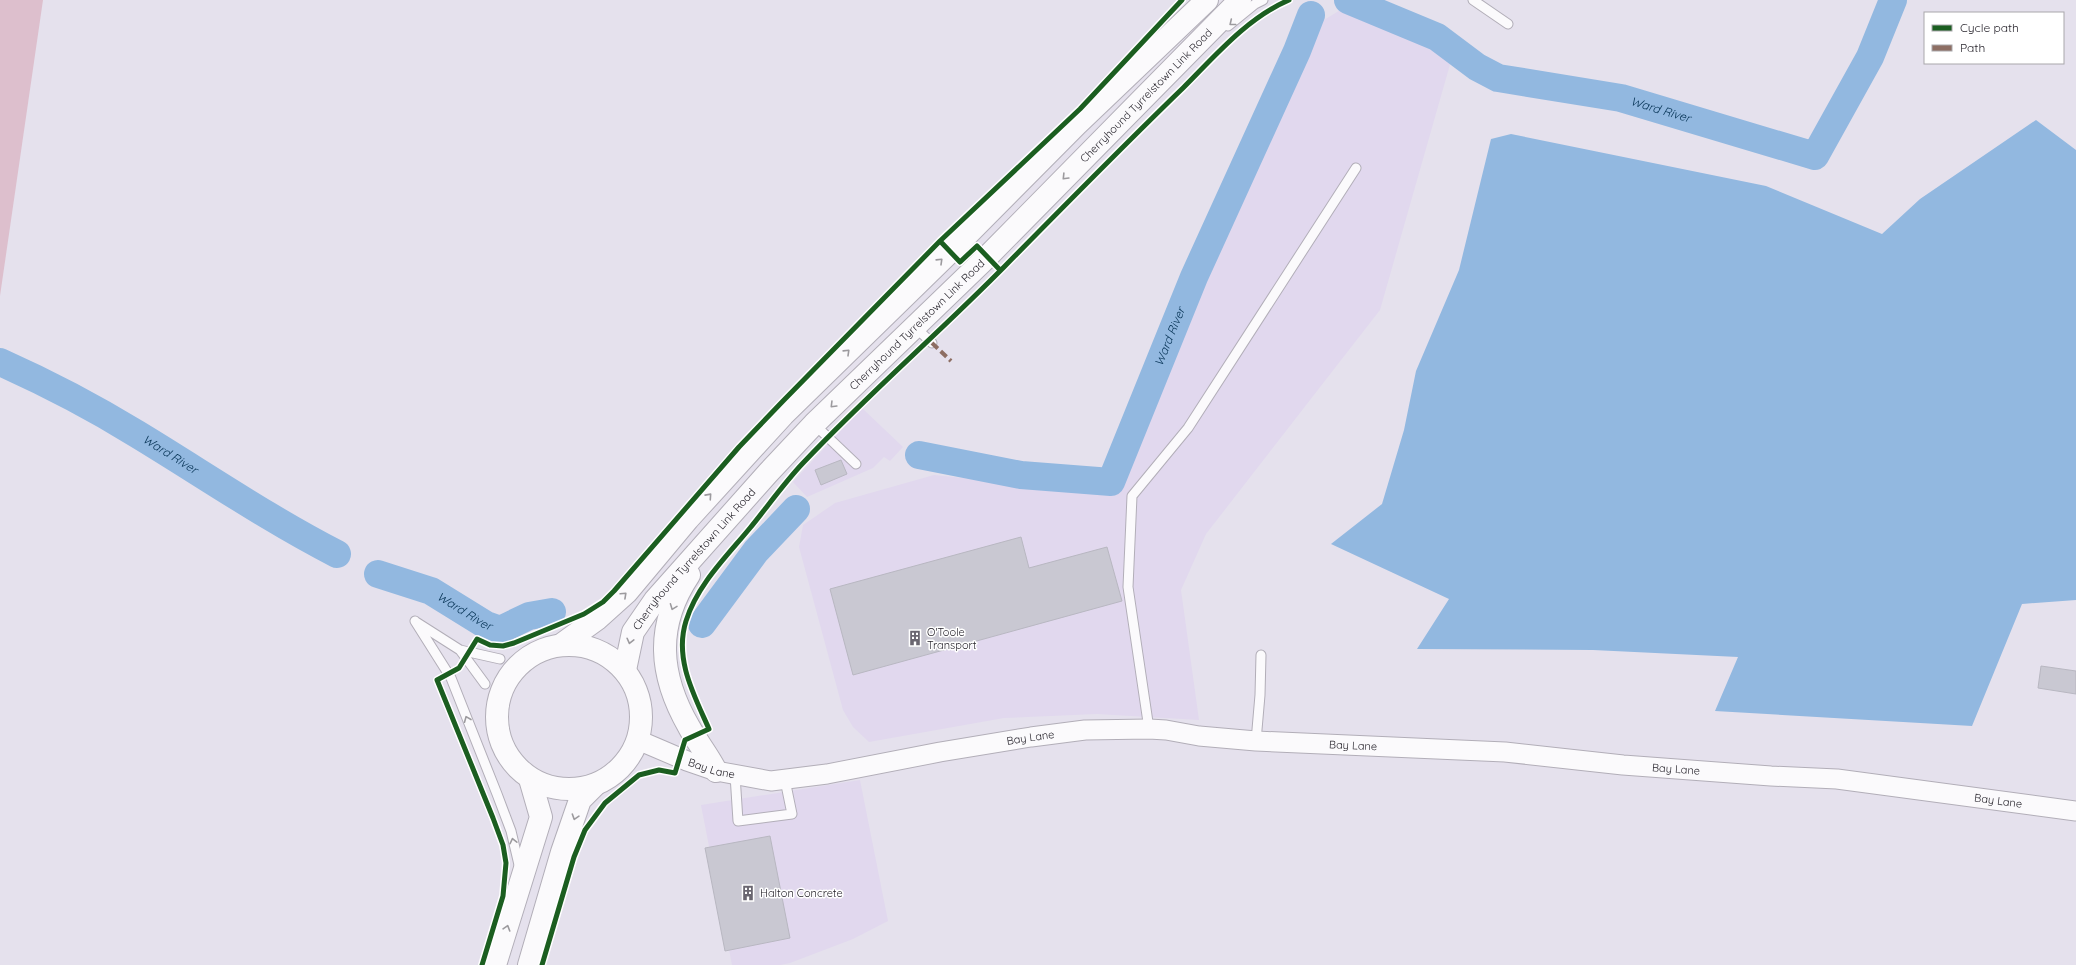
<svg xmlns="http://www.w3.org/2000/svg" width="2076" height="965" viewBox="0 0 2076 965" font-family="Quicksand,sans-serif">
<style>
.built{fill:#e1d8ee}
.green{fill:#ddbfcd}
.water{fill:#92b8e0}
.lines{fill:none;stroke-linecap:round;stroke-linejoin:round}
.river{stroke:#92b8e0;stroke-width:28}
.building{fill:#c9c8d2;stroke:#b8b7c1}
.service-casing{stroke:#b2aeb8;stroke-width:11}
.minor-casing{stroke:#b2aeb8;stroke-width:21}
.tertiary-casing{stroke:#b2aeb8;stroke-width:24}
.service{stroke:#fbfafc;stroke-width:9}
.minor{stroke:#fbfafc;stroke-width:19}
.tertiary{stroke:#fbfafc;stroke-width:22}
.quiet{stroke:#8d6e63;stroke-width:4;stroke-dasharray:8 4;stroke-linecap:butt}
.cycleway-casing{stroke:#fff;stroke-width:8}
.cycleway{stroke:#1b5e20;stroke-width:5}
.oneway{stroke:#9c9a9e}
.labels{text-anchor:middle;stroke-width:3;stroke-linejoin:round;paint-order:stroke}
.street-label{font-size:11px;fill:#27242c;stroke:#fff}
.poi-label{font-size:11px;fill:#27242c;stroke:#fff;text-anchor:start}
.water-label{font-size:12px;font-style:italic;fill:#053254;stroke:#fff}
</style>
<rect width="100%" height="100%" fill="#e5e1ed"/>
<path class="built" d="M1342 9 1423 39 1451 61 1380 310 1206 534 1181 590 1199 720 1097 714 1004 718 869 742 853 727 843 710 799 547 803 525 835 503 934 475 1112 493 1314 26Z
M862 408 903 447 890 461 884 457 873 468 807 497 793 482Z
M860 780 888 921 853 939 790 963 780 965H732L701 805Z"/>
<path class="green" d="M0 0H43L0 296Z"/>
<path class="water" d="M2036 120 2076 150V600L2022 604 1972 726 1715 711 1738 657 1593 650 1417 649 1449 599 1331 544 1382 504 1404 430 1416 371 1459 270 1491 139 1511 134 1766 186 1882 234 1920 199Z"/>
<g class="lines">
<g class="river">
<path id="s1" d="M1348 0 1437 37 1477 67 1498 78 1621 98 1815 156 1870 57 1893 0"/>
<path id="s2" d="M0 362C47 383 93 407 137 434 203 474 267 518 337 554"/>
<path id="s3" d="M919 455 1021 475 1111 482 1194 277 1297 51 1311 15"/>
<path id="s4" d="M378 574 431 591 486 625 500 630 529 616 552 612"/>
<path d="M702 624 756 551 796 509"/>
</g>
</g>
<path class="building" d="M841 460 847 474 821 485 815 470Z
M1021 537 1029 568 1107 547 1122 601 853 675 830 589Z
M2041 666 2076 671V694L2038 688Z
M770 836 790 938 725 951 705 848Z"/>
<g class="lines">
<g class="service-casing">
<path id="service" d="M1473 0 1508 24
M1228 26 1255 4 1263 0
M915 327 932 343
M814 424 856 464
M415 621 451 678 497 794 511 831 520 869
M416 622 460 650
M485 684 460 650 500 659
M1149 729 1128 587 1132 496 1188 428 1356 168
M1256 741 1260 695 1261 655
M735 775 738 821 792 814 785 780"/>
</g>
<g class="minor-casing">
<g id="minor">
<path id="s5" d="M638 740 687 761 716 771 771 781 827 774 940 752 1031 737 1085 730 1149 729 1166 730 1199 736 1256 741 1505 752 1623 765 1771 776 1837 779 2076 811"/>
</g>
</g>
<g class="tertiary-casing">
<g id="tertiary">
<path d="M689 575C655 626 659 675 689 727 697 742 708 755 716 771"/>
<circle cx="569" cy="717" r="72"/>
<path d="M561 645 597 619 627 592 688 519 783 415 950 252 1077 124 1207 0"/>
<path id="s6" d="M625 670 633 632 655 600 768 473 814 424 987 257 1240 0"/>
<path d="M495 965 541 817 530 779"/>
<path d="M529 965 562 852 580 800 595 785"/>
</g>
</g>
<use href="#service" class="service"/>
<use href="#minor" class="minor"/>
<use href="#tertiary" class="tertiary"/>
<path class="quiet" d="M932 343 951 361"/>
<g class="cycleway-casing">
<path id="cycleway" d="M940 241 960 262 977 246 1000 270
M482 965 503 896 506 863 503 845 493 818 437 680 459 668 477 639 490 645 503 646 514 643 584 614 603 602 614 591 739 447 783 401 940 241 1080 109 1182 0
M542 965 574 857 585 830 605 803 639 775 659 770 675 773 685 740 709 729C694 695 674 659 686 621 697 585 727 556 750 528 768 506 784 483 803 463 868 394 939 333 1005 266 1064 206 1123 146 1183 88 1215 56 1247 18 1289 0"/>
</g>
<use href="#cycleway" class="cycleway"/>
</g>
<defs><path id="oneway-chevron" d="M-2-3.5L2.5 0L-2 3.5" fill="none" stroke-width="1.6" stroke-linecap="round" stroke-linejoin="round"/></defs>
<g class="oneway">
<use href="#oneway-chevron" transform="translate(1232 23) rotate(141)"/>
<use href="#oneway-chevron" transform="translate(1065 177) rotate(134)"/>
<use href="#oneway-chevron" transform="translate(940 261) rotate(-44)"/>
<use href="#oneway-chevron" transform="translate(847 352) rotate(-44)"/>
<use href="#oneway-chevron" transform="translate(833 405) rotate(135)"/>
<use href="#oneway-chevron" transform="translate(709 496) rotate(-48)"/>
<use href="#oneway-chevron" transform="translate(624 595) rotate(-43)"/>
<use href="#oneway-chevron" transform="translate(673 607) rotate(111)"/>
<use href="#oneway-chevron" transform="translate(630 641) rotate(104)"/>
<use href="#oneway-chevron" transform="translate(467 719) rotate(-112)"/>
<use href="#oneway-chevron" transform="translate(575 817) rotate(108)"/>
<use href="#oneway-chevron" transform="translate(513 841) rotate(-103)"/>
<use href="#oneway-chevron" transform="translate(507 928) rotate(-73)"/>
</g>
<defs>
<g id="building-bare" transform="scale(1.2)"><path d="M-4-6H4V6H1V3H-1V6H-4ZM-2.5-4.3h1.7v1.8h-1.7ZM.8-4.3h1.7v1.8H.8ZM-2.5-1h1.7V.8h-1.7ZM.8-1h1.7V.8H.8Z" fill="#6a6670" stroke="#fff" stroke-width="2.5" paint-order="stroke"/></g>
</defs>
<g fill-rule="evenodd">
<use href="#building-bare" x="915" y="638"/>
<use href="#building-bare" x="748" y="893"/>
</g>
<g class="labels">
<g class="street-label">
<text dy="4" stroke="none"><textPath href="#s6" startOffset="782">Cherryhound Tyrrelstown Link Road</textPath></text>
<text dy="4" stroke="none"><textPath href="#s6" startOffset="458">Cherryhound Tyrrelstown Link Road</textPath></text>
<text dy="4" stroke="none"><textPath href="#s6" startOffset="134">Cherryhound Tyrrelstown Link Road</textPath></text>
<text dy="4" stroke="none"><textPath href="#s5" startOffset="403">Bay Lane</textPath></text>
<text dy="4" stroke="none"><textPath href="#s5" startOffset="727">Bay Lane</textPath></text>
<text dy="4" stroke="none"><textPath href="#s5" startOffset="79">Bay Lane</textPath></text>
<text dy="4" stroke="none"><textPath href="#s5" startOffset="1051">Bay Lane</textPath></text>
<text dy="4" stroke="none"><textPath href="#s5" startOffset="1375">Bay Lane</textPath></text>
</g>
<g class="poi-label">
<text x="927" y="636">O'Toole<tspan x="927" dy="13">Transport</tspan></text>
<text x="760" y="897">Halton Concrete</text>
</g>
<g class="water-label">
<text dy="4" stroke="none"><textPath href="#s1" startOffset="336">Ward River</textPath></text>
<text dy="4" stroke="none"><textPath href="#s3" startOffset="351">Ward River</textPath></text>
<text dy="4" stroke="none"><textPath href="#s2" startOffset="194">Ward River</textPath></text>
<text dy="4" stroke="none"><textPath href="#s4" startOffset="95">Ward River</textPath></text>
</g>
</g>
<rect x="1924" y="12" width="140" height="52" fill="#ffffff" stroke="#a9a7ab"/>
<rect x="1932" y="25" width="20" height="6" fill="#1b5e20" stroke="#a9a7ab"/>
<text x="1960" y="32" font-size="12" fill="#27242c">Cycle path</text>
<rect x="1932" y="45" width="20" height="6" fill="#8d6e63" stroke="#a9a7ab"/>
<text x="1960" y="52" font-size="12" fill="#27242c">Path</text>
</svg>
